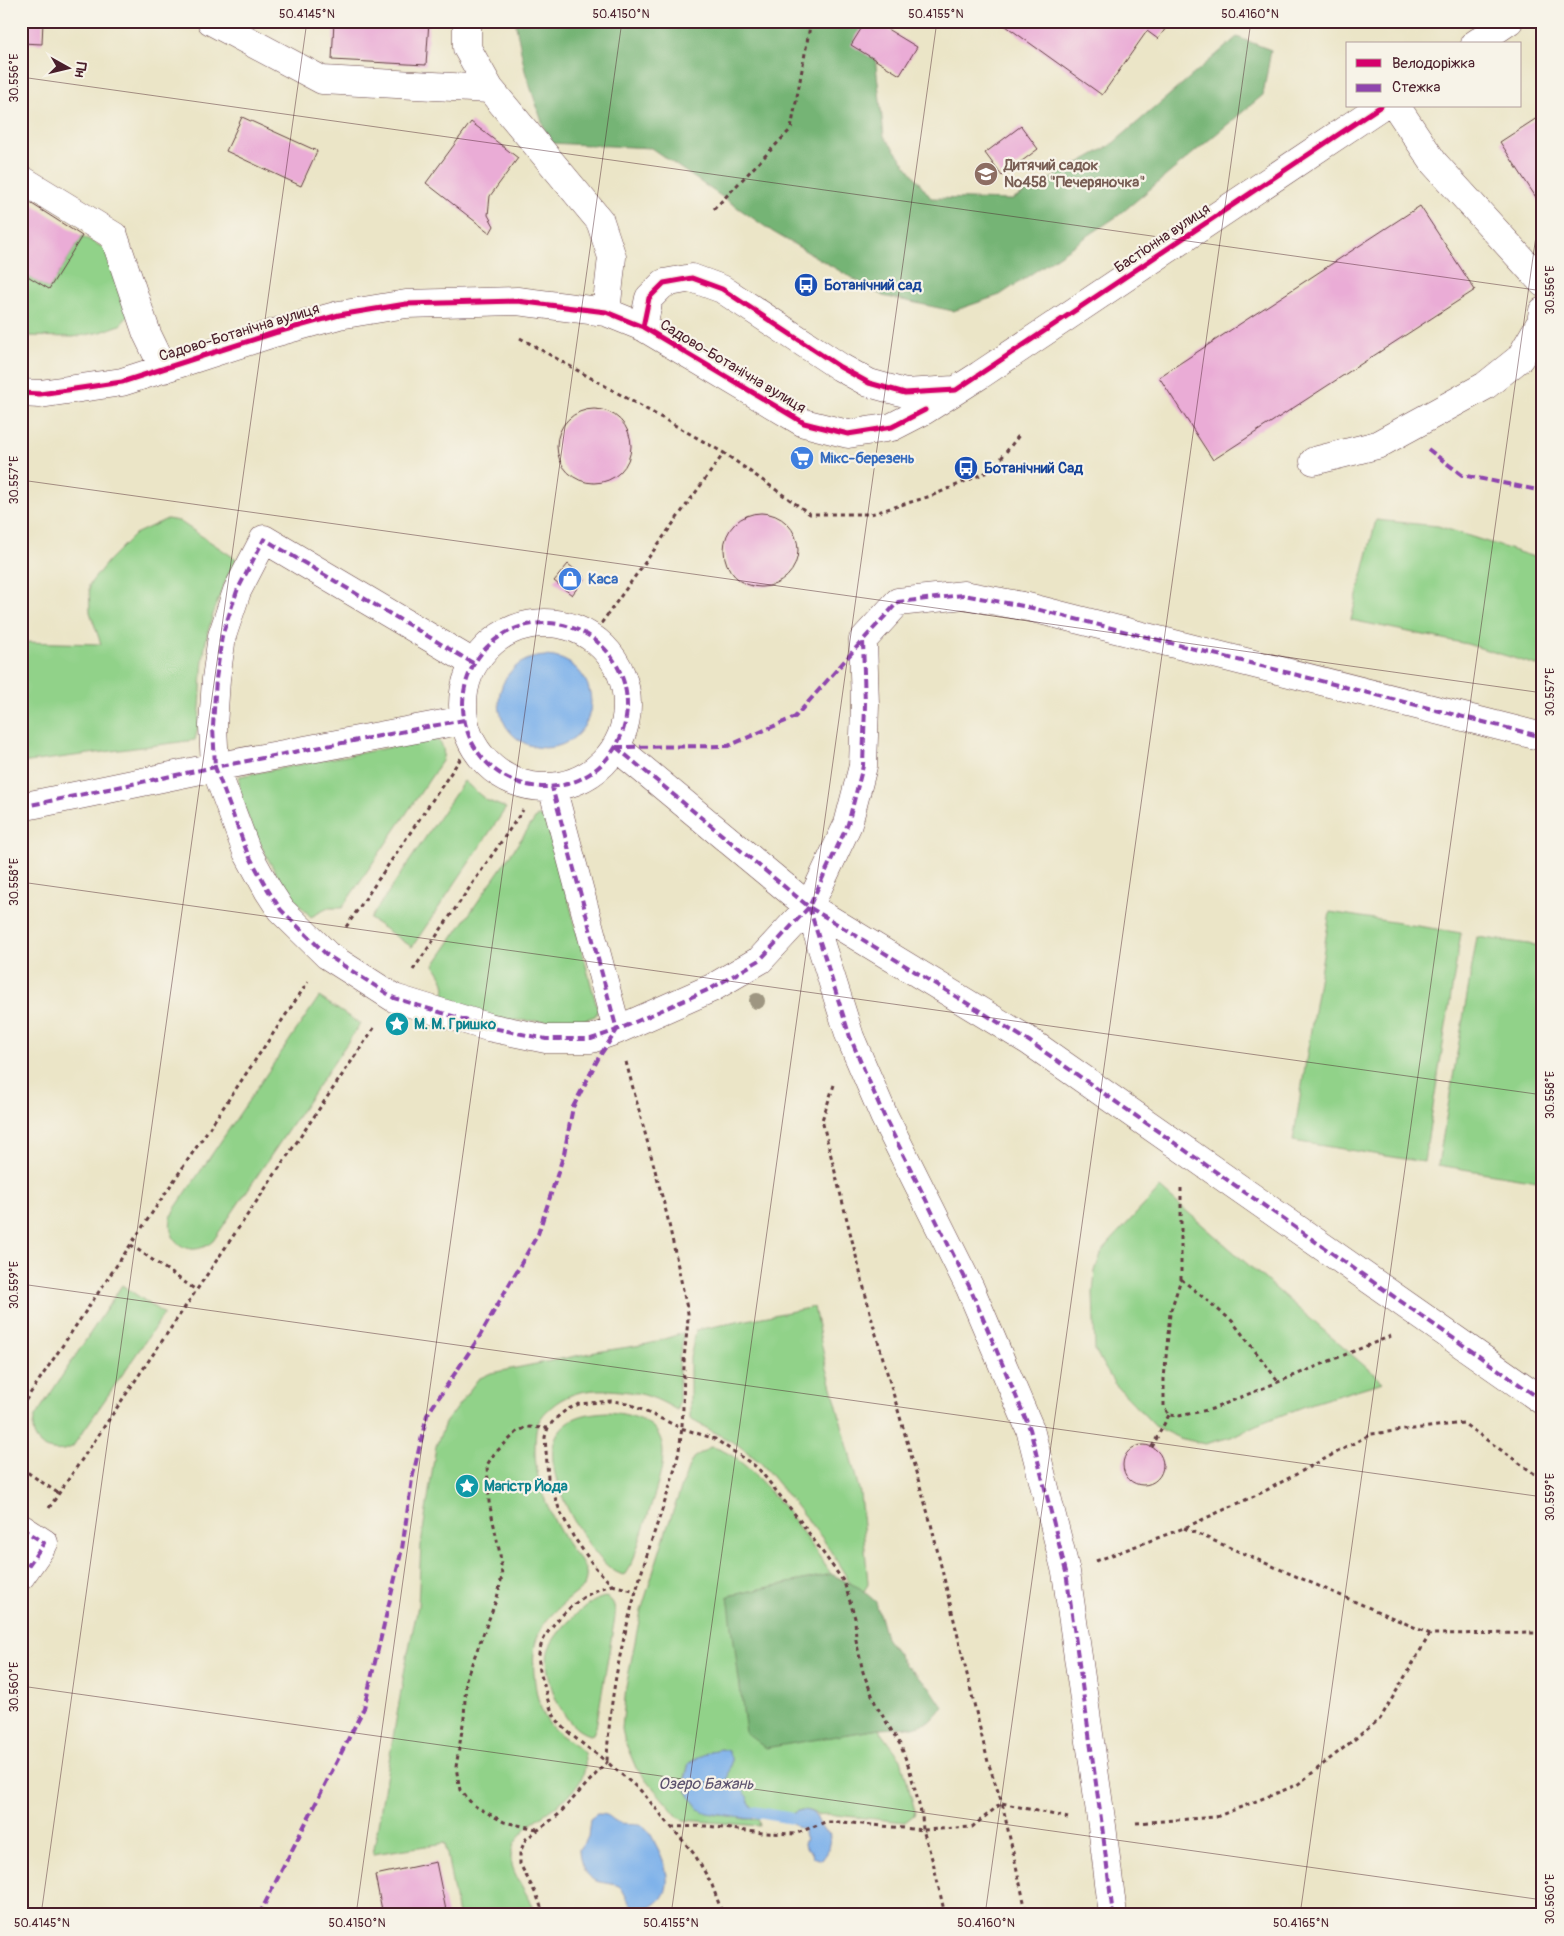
<svg xmlns="http://www.w3.org/2000/svg" width="1564" height="1936" viewBox="0 0 1564 1936" font-family="Pangolin,sans-serif">
<style>
.green{fill:#91d289;stroke:#6e785a}
.forest{fill:#74b475;stroke:#5f6a50}
.water{fill:#7db1ea;stroke:#64688a}
.lines{fill:none;stroke-linecap:round;stroke-linejoin:round}
.stream{stroke:#7db1ea;stroke-width:11}
.building{fill:#eaacd6}
.minor-casing{stroke:#623d42;stroke-width:29}
.path{stroke:#623d42;stroke-width:3;stroke-dasharray:4 4;stroke-linecap:butt}
.minor{stroke:#fff;stroke-width:28}
.quiet{stroke:#8e44ad;stroke-width:4;stroke-dasharray:8 4;stroke-linecap:butt}
.cycleway-casing{stroke:#f7f3e8;stroke-width:8}
.cycleway{stroke:#d6006c;stroke-width:5}
.tree{fill:#9e9681}
.ticks{fill:none;stroke:#4a1f2b;stroke-width:1;stroke-opacity:0.45}
.labels{text-anchor:middle;stroke-width:4.5;stroke-linejoin:round;paint-order:stroke}
.education-label{font-size:15px;font-weight:bold;fill:#785e54;stroke:#f7f3e8;text-anchor:start}
.street-label{font-size:15px;fill:#4a1f2b;stroke:#f7f3e8}
.transit-label{font-size:15px;font-weight:bold;fill:#164399;stroke:#f7f3e8;text-anchor:start}
.shop-label{font-size:15px;font-weight:bold;fill:#366cbe;stroke:#f7f3e8;text-anchor:start}
.culture-label{font-size:15px;font-weight:bold;fill:#0d838f;stroke:#f7f3e8;text-anchor:start}
.water-label{font-size:16px;font-style:italic;fill:#5c526e;stroke:#f7f3e8}
.neatline{fill:none;stroke:#4a1f2b;stroke-width:2}
.ticks-label{font-size:12px;text-anchor:middle;fill:#4a1f2b}
</style>
<rect width="100%" height="100%" fill="#f7f3e8"/>
<filter id="ink" filterUnits="userSpaceOnUse"><feTurbulence type="fractalNoise" baseFrequency=".02" numOctaves="2"/><feDisplacementMap in="SourceGraphic" scale="10" xChannelSelector="R" yChannelSelector="G"/><feConvolveMatrix kernelMatrix="1 2 1 2 8 2 1 2 1" color-interpolation-filters="sRGB"/></filter>
<filter id="wash" filterUnits="userSpaceOnUse"><feTurbulence type="fractalNoise" baseFrequency=".0096" numOctaves="4" result="noise"/><feDisplacementMap in="SourceGraphic" scale="20" xChannelSelector="R" yChannelSelector="G"/><feGaussianBlur stdDeviation="1.12" result="paint"/><feColorMatrix in="noise" values="0 0 0 0 0 0 0 0 0 0 0 0 0 0 0 0 0 1.4 0 .05"/><feComposite in="paint" operator="in"/></filter>
<g filter="url(#wash)">
<rect width="100%" height="100%" fill="#ebe5c7"/>
<path class="green" d="M82 236 106 249 131 313 120 325 101 332 73 337 27 336 21 334V272L49 289Z
M167 519 179 521 236 559C220 591 207 624 203 660 200 687 202 714 195 740L21 763V642L101 644 90 612 89 585 108 561 135 534Z
M1376 520 1438 526 1543 560V667L1467 644 1351 620Z
M434 739C444 742 445 752 442 761L342 908H328L311 917C301 907 292 897 284 885 271 867 232 796 240 776Z
M464 781 486 800 506 808 412 947 370 919Z
M537 816 544 817 548 822 598 1011 595 1016 581 1021H542L506 1020 439 1006C449 987 445 982 434 965Z
M1330 912 1461 933 1424 1162 1293 1141Z
M1477 937 1543 946V1182L1438 1165Z
M319 997 360 1024 213 1241C189 1262 160 1239 174 1210Z
M1160 1188 1383 1382 1313 1403 1256 1425 1231 1437 1205 1444 1179 1438 1155 1426 1114 1383 1095 1351 1093 1293 1095 1271 1101 1254 1109 1243Z
M122 1285 164 1314 73 1446C59 1456 34 1449 33 1429 33 1425 34 1421 35 1417Z
M814 1307 825 1361 860 1493 868 1583 864 1592 851 1584 823 1539 761 1463 738 1445 690 1419V1358L696 1330Z
M683 1333V1341L679 1357V1401L677 1410C656 1398 645 1393 620 1391 594 1388 569 1390 549 1409 535 1422 536 1429 535 1446 534 1481 549 1514 567 1543 572 1552 583 1561 586 1572 587 1577 585 1582 584 1587 545 1618 528 1630 535 1683 537 1698 541 1714 551 1726 560 1737 575 1742 584 1753 596 1805 511 1814 511 1859 512 1875 531 1899 538 1915H458L445 1843 373 1854 406 1662 418 1606 421 1544 436 1446 445 1423 478 1379 491 1373 596 1352 648 1344Z
M608 1412C674 1418 669 1452 652 1502 646 1522 639 1542 633 1561L625 1574 623 1575C618 1573 613 1571 609 1567 583 1546 534 1462 560 1430 572 1415 590 1413 608 1412Z
M710 1447C749 1450 810 1542 831 1574L728 1596 765 1747 879 1729 901 1759 915 1811 914 1815 905 1822 826 1814 817 1815C810 1809 797 1808 791 1815L755 1809 751 1807 742 1789 732 1786 727 1782 731 1757 722 1749 710 1751 689 1763 684 1781 686 1791 699 1809 717 1815 734 1816 745 1819 758 1818 760 1826 684 1820 678 1817 636 1768 625 1742 622 1729 626 1687 641 1611 666 1531 689 1466 693 1458Z
M605 1597C615 1600 615 1608 615 1617L596 1727 593 1734 590 1735C562 1729 543 1677 548 1652 552 1634 587 1600 605 1597Z"/>
<path class="forest" d="M515 21H871L884 136 931 198 1012 200 1111 145 1237 37 1271 50 1263 95 1119 215 1000 295 953 311 883 296 773 232 651 148 549 143 525 71Z
M831 1574 860 1588 876 1602 886 1638 906 1666 929 1686 943 1707 929 1722 914 1727 879 1729 765 1748 746 1733 728 1596Z"/>
<path class="water" d="M499 702a46 46 0 1 1 92 0a46 46 0 1 1-92 0Z
M722 1749 728 1751 731 1757V1762L727 1782C732 1787 737 1784 742 1788 748 1794 747 1804 755 1809L756 1815 750 1819 707 1813 699 1809 690 1797 684 1784 689 1763 710 1751Z
M802 1810C816 1811 816 1817 822 1829L831 1834 827 1853 822 1860 813 1857 812 1853 805 1848 804 1844 806 1839 802 1829 796 1827 790 1821C791 1813 794 1812 802 1810Z
M597 1814C612 1814 608 1818 618 1822 625 1825 634 1822 641 1825 648 1828 652 1836 655 1843 665 1861 677 1891 654 1905 649 1908 640 1909 635 1907 626 1903 626 1892 619 1886 602 1880 589 1886 582 1865 580 1860 579 1855 579 1849L588 1837 590 1819Z"/>
<g class="lines">
<path class="stream" d="M756 1812 790 1818"/>
</g>
<g id="blocks">
<path class="building" d="M21 21H43L42 44 21 43Z
M334 21H429L426 65 332 60Z
M866 21H874L917 47 900 75 851 45Z
M999 21H1171L1158 39 1147 31 1102 95Z
M1543 114V208L1500 142Z
M242 117 317 151 301 186 226 151Z
M471 122 518 158 490 196 488 215 494 226 490 233 426 183Z
M1021 126 1038 149 1002 176 985 153Z
M21 197 82 236 49 289 21 272Z
M1420 206 1475 290 1213 460 1159 377Z
M557 446a37 37 0 1 1 74 0a37 37 0 1 1-74 0Z
M724 550a37 37 0 1 1 74 0a37 37 0 1 1-74 0Z
M568 564 585 578 572 595 554 581Z
M1123 1465a20 20 0 1 1 40 0a20 20 0 1 1-40 0Z
M436 1862 447 1915H383L375 1875Z"/>
</g>
</g>
<g filter="url(#ink)">
<use href="#blocks" fill-opacity="0" stroke="#623d42" stroke-width="1"/>
<g class="lines">
<g class="minor-casing">
<path id="minor" d="M211 21 322 80 490 89
M467 21V48L490 89 600 221 612 257 606 312
M1475 44 1509 21
M1396 106 1434 163 1543 283
M21 179 114 236 147 334 164 369
M643 327 649 298 664 283 692 278 722 289 840 367 869 383 905 393 954 390
M21 393 40 394 122 382 274 333 339 315 406 304 517 301 606 312 643 327 804 423 848 434 892 427 925 410 980 375 1381 106
M1314 461 1377 445 1485 386 1520 358 1541 322 1543 311
M463 705a82 82 0 1 1 164 0a82 82 0 1 1-164 0Z
M473 663 264 539 237 591 222 636 216 679 213 726 215 767 247 852 268 890 281 910 327 955 394 998 488 1027 546 1039H591L617 1030 712 988 760 960 809 907 848 824 863 766 865 705 863 640 898 602 964 595 1028 607 1543 737
M616 747 809 907 1029 1041 1543 1401
M552 787 617 1030
M21 807 215 767 464 720
M809 907 850 1037 884 1116 970 1288 1030 1429 1066 1572 1102 1826 1113 1915
M21 1528 44 1543 21 1576"/>
</g>
<path class="path" d="M714 209 791 129 811 21
M520 338 724 453
M592 636 724 453 810 514H871L931 496 992 470 1020 434
M346 927 463 755
M413 970 523 810
M626 1062 667 1215 688 1313C688 1331 684 1348 684 1366 683 1397 684 1429 677 1460 669 1494 656 1525 646 1558 625 1625 609 1692 607 1762L641 1791 695 1855 712 1885 723 1915
M834 1085 822 1120 873 1324 931 1524 988 1762 1002 1803 1068 1818
M1181 1188V1279L1170 1313 1164 1379V1407L1169 1415 1179 1416 1212 1409 1391 1336
M131 1245 196 1290
M1181 1279 1232 1321 1279 1382
M21 1407 308 982
M1152 1447 1169 1415
M21 1468 58 1493
M49 1508 376 1025
M1184 1528 1430 1634 1536 1633 1543 1636
M1096 1561 1184 1528 1263 1492 1371 1434 1463 1423 1543 1480
M612 1585 636 1591
M1136 1823 1216 1817 1297 1785 1380 1719 1430 1634
M671 1827 707 1826 763 1833 795 1834 825 1822H842L923 1830 972 1827 1002 1803 1027 1915
M537 1829 504 1822 473 1805 460 1790 456 1767 464 1718 466 1679 497 1598 502 1576 500 1554 489 1502 487 1465 494 1454 517 1432 527 1427 548 1428
M544 1915 537 1896 520 1864V1852L526 1839 558 1815 607 1762C592 1750 566 1734 555 1717 549 1708 547 1696 544 1685 541 1676 538 1665 539 1655 540 1632 572 1603 591 1593 598 1589 606 1587 612 1585L594 1566 573 1536 560 1511 548 1478 545 1437 548 1428 554 1420 566 1410 579 1404 611 1401 627 1403 681 1428 715 1439 758 1468 801 1522 844 1582 855 1618 856 1640 863 1672 876 1705 901 1746 910 1771 922 1816 923 1830 933 1862 945 1915
M1530 1915 1543 1905"/>
<use href="#minor" class="minor"/>
<path class="quiet" d="M1428 449 1462 475 1543 491
M463 705a82 82 0 1 1 164 0a82 82 0 1 1-164 0Z
M473 663 264 539 237 591 222 636 216 679 213 726 215 767 247 852 268 890 281 910 327 955 394 998 488 1027 546 1039H591L617 1030 712 988 760 960 809 907 848 824 863 766 865 705 863 640 898 602 964 595 1028 607 1543 737
M616 747 809 907 1029 1041 1543 1401
M616 747 728 746 795 717 863 640
M21 807 215 767 464 720
M809 907 850 1037 884 1116 970 1288 1030 1429 1066 1572 1102 1826 1113 1915
M21 1528 44 1543 21 1576
M259 1915 364 1708 402 1549 412 1479 427 1415 478 1339 538 1234 564 1154 573 1107 599 1057 617 1030 552 787"/>
<g class="cycleway-casing">
<path id="cycleway" d="M643 327 649 298 664 283 692 278 722 289 840 367 869 383 905 393 956 390 1381 106
M21 393 40 394 122 382 274 333 339 315 406 304 517 301 606 312 643 327 804 423 848 434 892 427 925 410"/>
</g>
<use href="#cycleway" class="cycleway"/>
</g>
<circle class="tree" cx="757" cy="1001" r="8"/>
</g>
<path class="ticks" d="M21 77 1543 291M21 480 1543 693M21 882 1543 1095M21 1284 1543 1497M21 1686 1543 1900M41 1915 307 21M356 1915 622 21M671 1915 937 21M985 1915 1251 21M1300 1915 1543 186"/>
<defs>
<g id="school-disc" transform="scale(1.25)"><circle r="9.5" fill="#8d6e63" stroke="#f7f3e8"/><path d="M0-5L7-2L0 1L-7-2ZM-4 1L0 2.5L4 1V4Q0 6-4 4Z" fill="#fff"/></g>
<g id="bus-disc" transform="scale(1.25)"><circle r="9.5" fill="#1a4fb4" stroke="#f7f3e8"/><path d="M-5-6H5V4H4V6H2V4H-2V6H-4V4H-5ZM-3.5-4V0h7V-4ZM-3.5 1.2v1.5H-2V1.2ZM2 1.2v1.5H3.5V1.2Z" fill="#fff"/></g>
<g id="supermarket-disc" transform="scale(1.25)"><circle r="9.5" fill="#3f7fe0" stroke="#f7f3e8"/><path d="M-6-5.5h2.5l.6 2H6L4.5 2H-2.5L-4.4-4H-6ZM-1.5 3.2a1.3 1.3 0 1 0 .1 0ZM3 3.2a1.3 1.3 0 1 0 .1 0Z" fill="#fff"/></g>
<g id="shop-disc" transform="scale(1.25)"><circle r="9.5" fill="#3f7fe0" stroke="#f7f3e8"/><path d="M-5-2.5h2.3a2.7 3.5 0 0 1 5.4 0H5L5.5 6h-11ZM-1.5-2.5h3a1.5 2.3 0 0 0-3 0Z" fill="#fff"/></g>
<g id="sight-disc" transform="scale(1.25)"><circle r="9.5" fill="#0f9aa8" stroke="#f7f3e8"/><path d="M0-6L1.8-2.2L6-1.7L2.9 1.2L3.7 5.4L0 3.3L-3.7 5.4L-2.9 1.2L-6-1.7L-1.8-2.2Z" fill="#fff"/></g>
</defs>
<g fill-rule="evenodd">
<use href="#school-disc" x="986" y="174"/>
<use href="#bus-disc" x="806" y="285"/>
<use href="#supermarket-disc" x="802" y="458"/>
<use href="#bus-disc" x="966" y="468"/>
<use href="#shop-disc" x="570" y="579"/>
<use href="#sight-disc" x="397" y="1024"/>
<use href="#sight-disc" x="467" y="1486"/>
</g>
<g class="labels">
<g class="education-label">
<text x="1004" y="170">Дитячий садок<tspan x="1004" dy="17">№458 "Печеряночка"</tspan></text>
</g>
<g class="street-label">
<text transform="translate(1162 238) rotate(-34)" y="5">Бастіонна вулиця</text>
<text transform="translate(239 332) rotate(-17)" y="5">Садово-Ботанічна вулиця</text>
<text transform="translate(733 366) rotate(31)" y="5">Садово-Ботанічна вулиця</text>
</g>
<g class="transit-label">
<text x="824" y="290">Ботанічний сад</text>
<text x="984" y="473">Ботанічний Сад</text>
</g>
<g class="shop-label">
<text x="820" y="463">Мікс-березень</text>
<text x="588" y="584">Каса</text>
</g>
<g class="culture-label">
<text x="414" y="1029">М. М. Гришко</text>
<text x="484" y="1491">Магістр Йода</text>
</g>
<g class="water-label">
<text x="706" y="1789">Озеро Бажань</text>
</g>
</g>
<rect width="1564" height="1936" fill="none" stroke="#f7f3e8" stroke-width="55"/>
<rect x="1346" y="42" width="175" height="65" fill="#f7f3e8" stroke="#b29e9c"/>
<rect x="1356" y="59" width="25" height="8" fill="#d6006c" stroke="#b29e9c"/>
<text x="1392" y="68" font-size="15" fill="#4a1f2b">Велодоріжка</text>
<rect x="1356" y="84" width="25" height="8" fill="#8e44ad" stroke="#b29e9c"/>
<text x="1392" y="92" font-size="15" fill="#4a1f2b">Стежка</text>
<g transform="translate(68 68) rotate(98)" stroke="#f7f3e8" stroke-width="4" paint-order="stroke">
<path d="M0-4L9 19L0 12L-9 19Z" fill="#4a1f2b"/>
<text y="-8" font-size="14" font-weight="bold" text-anchor="middle" fill="#4a1f2b">Пн</text>
</g>
<rect x="28" y="28" width="1508" height="1880" class="neatline"/>
<g class="ticks-label">
<text x="307" y="18">50.4145°N</text>
<text x="621" y="18">50.4150°N</text>
<text x="936" y="18">50.4155°N</text>
<text x="1250" y="18">50.4160°N</text>
<text transform="translate(14 78) rotate(-90)" y="4">30.556°E</text>
<text transform="translate(1550 290) rotate(-90)" y="4">30.556°E</text>
<text transform="translate(14 480) rotate(-90)" y="4">30.557°E</text>
<text transform="translate(1550 692) rotate(-90)" y="4">30.557°E</text>
<text transform="translate(14 882) rotate(-90)" y="4">30.558°E</text>
<text transform="translate(1550 1095) rotate(-90)" y="4">30.558°E</text>
<text transform="translate(14 1285) rotate(-90)" y="4">30.559°E</text>
<text transform="translate(1550 1497) rotate(-90)" y="4">30.559°E</text>
<text transform="translate(14 1687) rotate(-90)" y="4">30.560°E</text>
<text transform="translate(1550 1899) rotate(-90)" y="4">30.560°E</text>
<text x="42" y="1927">50.4145°N</text>
<text x="357" y="1927">50.4150°N</text>
<text x="671" y="1927">50.4155°N</text>
<text x="986" y="1927">50.4160°N</text>
<text x="1301" y="1927">50.4165°N</text>
</g>
</svg>
